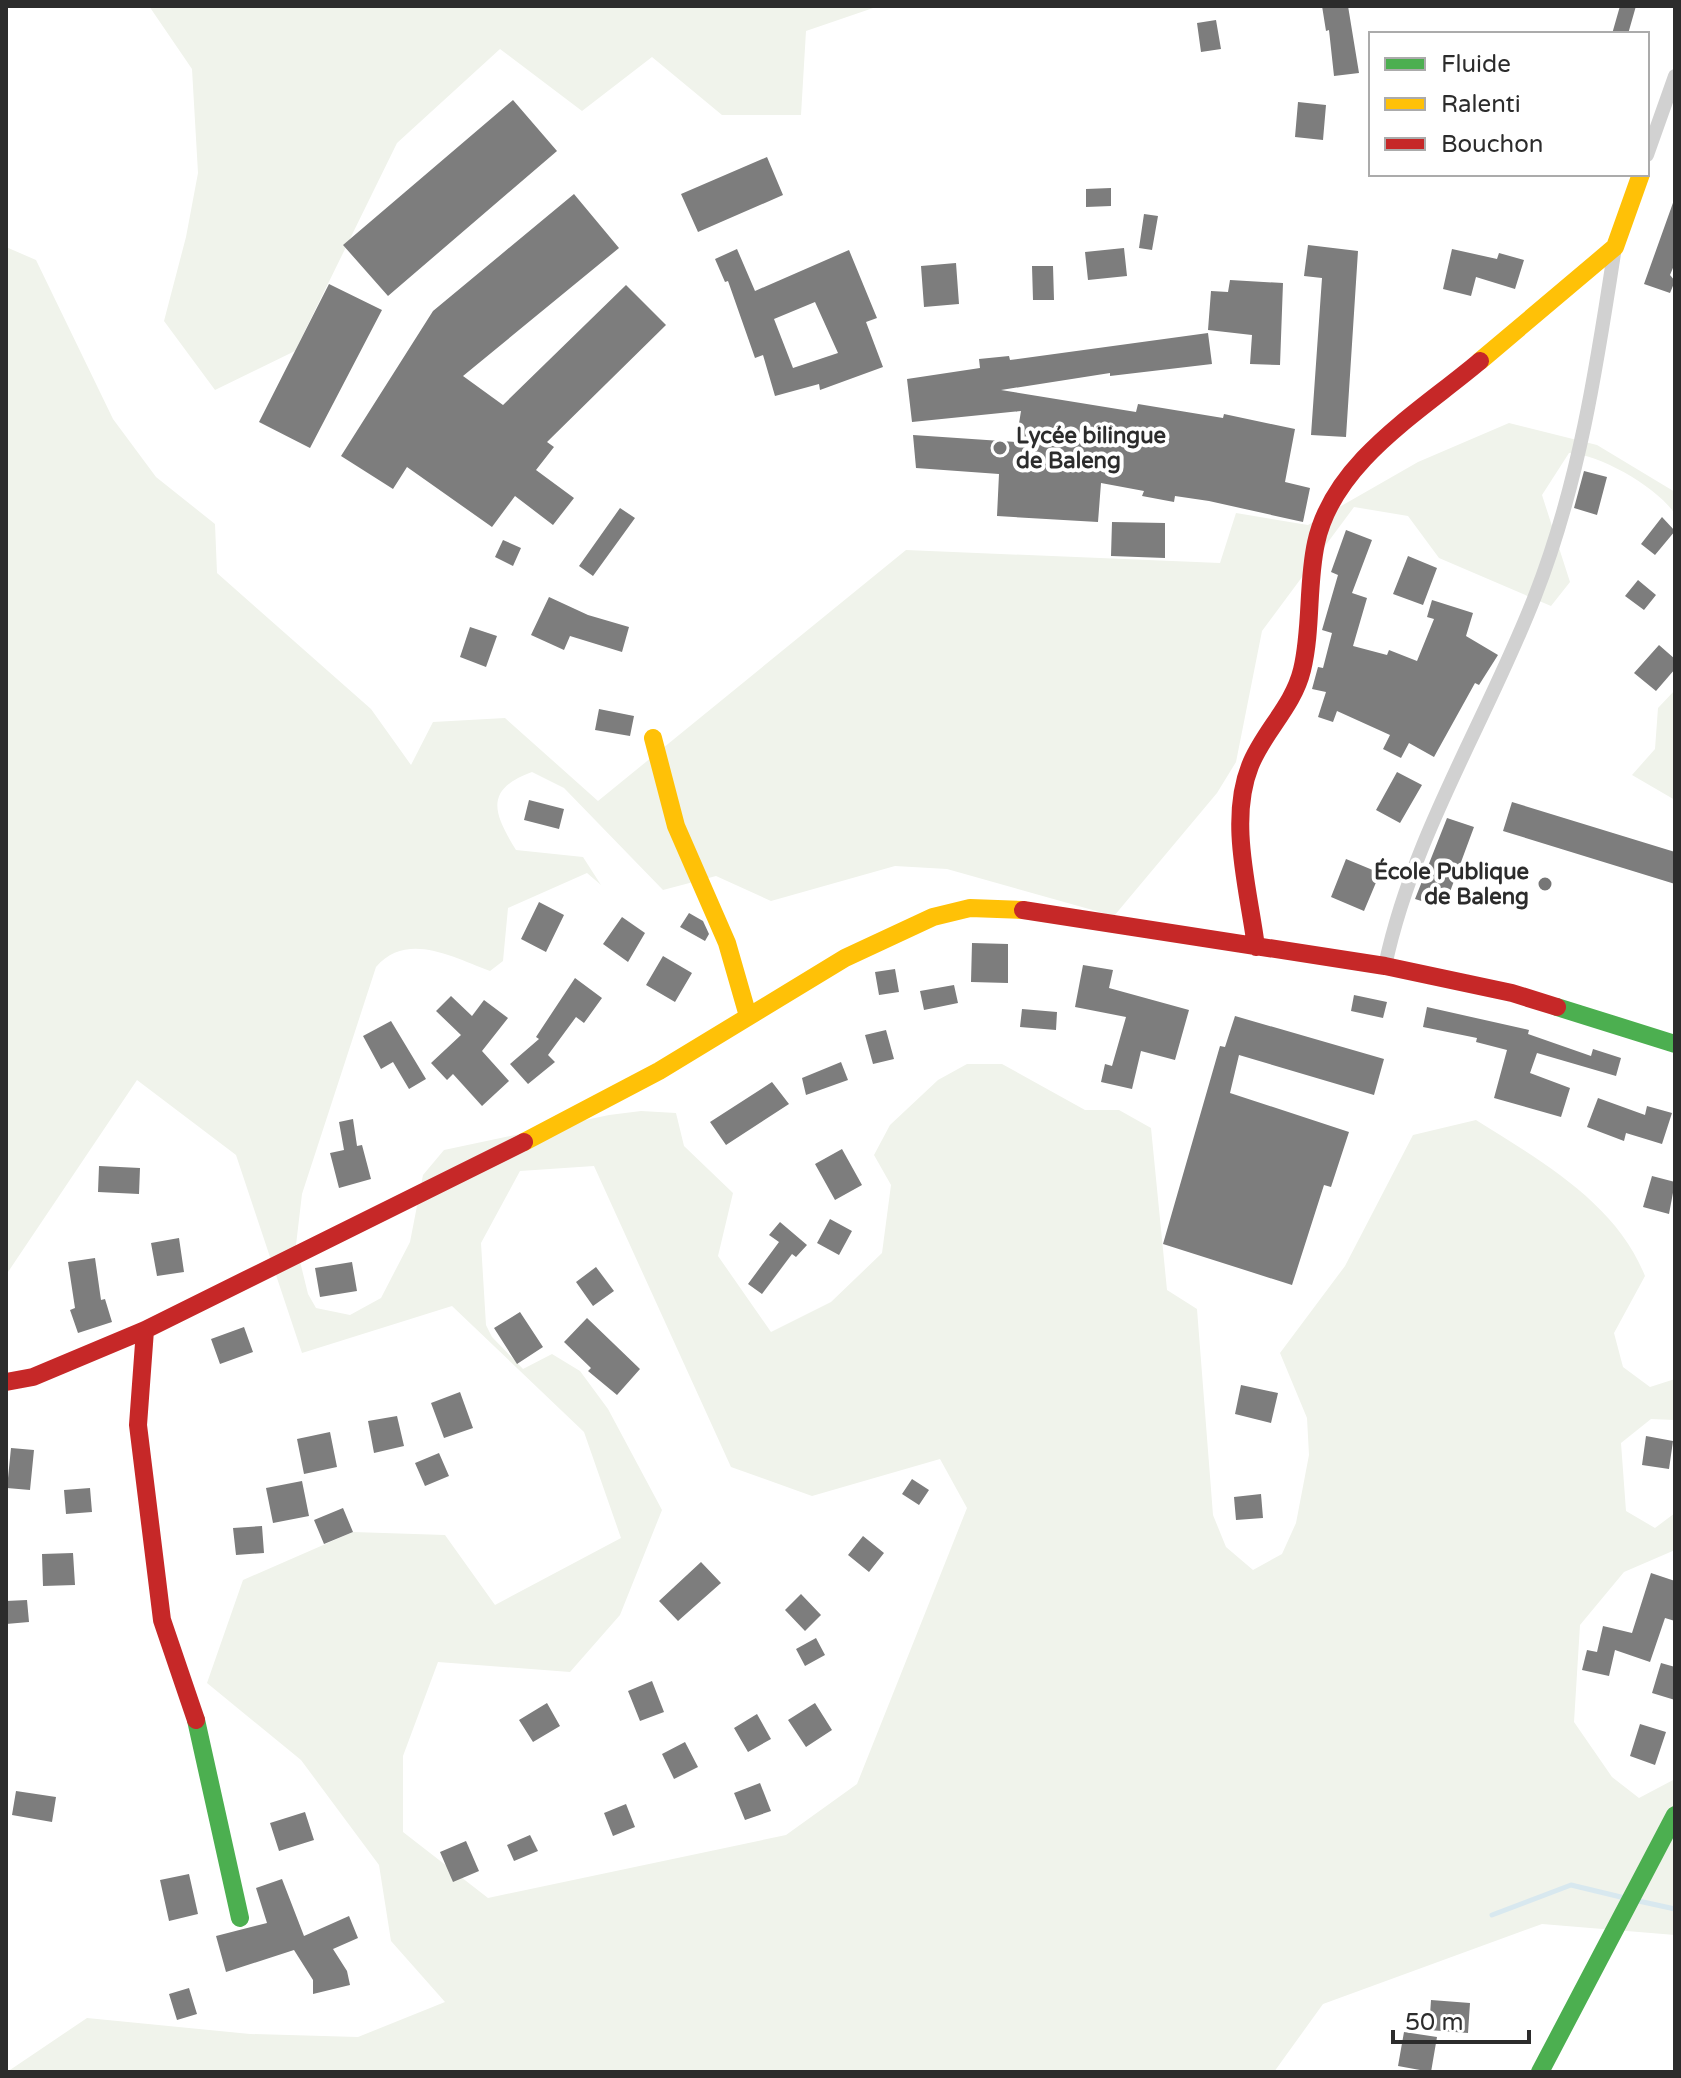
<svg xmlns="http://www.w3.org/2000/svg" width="1681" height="2078" viewBox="0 0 1681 2078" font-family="'Varela Round',sans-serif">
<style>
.green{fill:#f0f3eb;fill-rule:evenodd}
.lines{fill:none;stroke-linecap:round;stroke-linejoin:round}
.stream{stroke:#d8e8ef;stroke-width:5}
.building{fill:#7d7d7d;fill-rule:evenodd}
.street{stroke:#d1d1d1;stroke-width:14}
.fast{stroke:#4caf50;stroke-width:18}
.slow{stroke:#ffc107;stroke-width:18}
.jam{stroke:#c62828;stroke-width:18}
.poi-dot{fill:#767676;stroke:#fff;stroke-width:3}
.labels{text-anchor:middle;stroke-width:8;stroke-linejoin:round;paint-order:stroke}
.poi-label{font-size:22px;font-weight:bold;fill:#2c2c2c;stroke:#fff;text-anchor:start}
</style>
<rect width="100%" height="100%" fill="#fff"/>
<path class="green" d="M149 6H879L806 31 801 115H722L652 57 582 111 500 49 397 143 295 351 215 390 164 321 186 237 198 173 192 69Z
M6 247 36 260 113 419 156 477 215 524 217 573 371 709 411 765 433 722 505 718 598 801 906 550 1220 563 1236 513 1308 525 1418 462 1509 423 1597 445 1675 492V514C1658 488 1600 454 1569 453L1542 495 1570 582 1551 606 1439 558 1408 516 1354 507 1262 631 1236 762 1217 793 1114 916 947 869 895 866 771 901 716 876 663 890 564 788 532 772C483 790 494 814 516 850L583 857 601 885 587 873 508 908 503 961 490 971C452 957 407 931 376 967L302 1194 296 1245 308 1294 316 1308 350 1315 381 1298 410 1242 423 1175 444 1150 609 1115 641 1111 676 1113 684 1146 733 1193 718 1256 771 1332 831 1302 882 1253 891 1185 874 1155 890 1125 938 1080 967 1064H1002L1085 1110H1119L1151 1128 1167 1290 1197 1309 1213 1515 1226 1547 1253 1570 1282 1554 1296 1523 1309 1455 1307 1418 1280 1353 1345 1266 1413 1135 1476 1120C1541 1161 1616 1203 1645 1276L1614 1333 1623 1367 1650 1387 1675 1379V1420L1651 1419 1621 1443 1626 1511 1655 1528 1675 1513V1550L1624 1572 1580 1625 1574 1722 1612 1777 1639 1798 1675 1779V1935L1542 1924 1323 2004 1274 2072H7L87 2018 250 2034 358 2037 445 2002 391 1941 379 1865 301 1760 207 1683 243 1580 353 1532 445 1535 495 1605 621 1538 584 1432 452 1306 302 1353 236 1155 137 1080 6 1275ZM594 1166 731 1467 812 1496 940 1459 967 1508 857 1784 786 1835 488 1898 403 1832V1756L438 1662 570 1672 620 1615 662 1510 608 1409 580 1371 552 1354 523 1369 492 1337 486 1325 481 1243 520 1171Z
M1675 690V800L1632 775 1655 749 1658 708Z"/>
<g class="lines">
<path class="stream" d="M1634 1900 1675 1909
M1492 1915 1571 1885 1625 1898"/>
</g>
<path class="building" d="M1322 6H1348L1359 73 1334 76 1329 30 1326 31Z
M1620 6H1636L1628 34H1612Z
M1216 20 1221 49 1201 52 1197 23Z
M513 100 557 151 388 296 343 245Z
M1298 102 1326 105 1323 140 1295 137Z
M767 157 783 195 698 232 681 194Z
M1111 188V206L1086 207V189Z
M574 194 619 248 463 376 503 405 626 285 666 325 547 442 554 447 536 470 574 498 553 525 515 496 492 527 407 467 393 489 341 456 433 311Z
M1674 200 1675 263 1670 275 1675 281 1670 293 1644 284Z
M1144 214 1158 216 1152 250 1139 248Z
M1308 245 1358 251 1346 437 1311 435 1322 278 1304 276Z
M1124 248 1127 276 1088 280 1085 252Z
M737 249 755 291 849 250 877 318 866 322 883 367 820 390 819 384 775 396 763 355 755 358 728 281 725 282 715 259ZM815 302 838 353 793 368 774 319Z
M1452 249 1497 259 1499 253 1524 260 1515 289 1476 277 1471 296 1443 289Z
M956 263 959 304 924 307 921 266Z
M1032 266H1053L1054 300H1033Z
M1230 280 1283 283 1280 365 1250 364 1252 335 1208 330 1211 291 1228 292Z
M329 284 382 310 310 448 259 422Z
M1208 333 1212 364 1110 376V373L1001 390 1136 412 1138 404 1223 418 1224 414 1295 429 1285 482 1310 488 1303 522 1209 501 1175 496 1174 502 1142 496 1144 491 1101 483 1098 522 997 516 999 474 916 468 913 435 1016 442 1021 411 912 422 907 379 980 368 979 359 1009 356 1010 360Z
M1584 471 1607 477 1597 515 1574 508Z
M620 508 635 518 593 576 579 566Z
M1662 517 1675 531 1655 555 1641 544Z
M1112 522 1165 523V558L1111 556Z
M1346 530 1372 540 1352 593 1367 598 1353 646 1387 655 1389 650 1417 661 1434 619 1427 617 1432 600 1473 613 1466 636 1498 655 1479 685 1475 683 1434 757 1409 743 1401 758 1383 749 1390 735 1337 711 1333 722 1318 717 1326 692 1312 689 1318 667 1323 668 1332 633 1322 630 1338 575 1331 572Z
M503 540 521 548 513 566 495 557Z
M1408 556 1437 568 1423 605 1393 594Z
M1638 580 1656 595 1644 610 1625 596Z
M549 597 588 615 629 627 622 652 570 636 564 650 531 635Z
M470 627 497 636 486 667 460 657Z
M1659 645 1675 659V669L1656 691 1634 673Z
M599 709 634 716 630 736 595 730Z
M1397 772 1422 785 1400 823 1376 810Z
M529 800 564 809 559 829 524 820Z
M1512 802 1675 852V884L1503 831Z
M1447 818 1474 827 1444 908 1415 899Z
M1346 859 1380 873 1364 911 1331 897Z
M539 902 564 915 546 952 521 939Z
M689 913 703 921 709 934 705 941 680 927Z
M622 917 645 933 628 962 603 944Z
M972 943 1008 944V983L971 982Z
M663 956 692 973 675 1002 646 985Z
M1083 965 1113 970 1109 988 1189 1010 1175 1060 1141 1051 1132 1089 1101 1082 1105 1064 1112 1066 1126 1017 1075 1007Z
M895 969 899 992 879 995 875 972Z
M575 978 602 998 584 1023 576 1017 548 1055 555 1062 528 1084 510 1064 539 1039 536 1037Z
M954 985 958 1003 924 1010 920 991Z
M1354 995 1387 1002 1383 1018 1351 1011Z
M451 996 472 1016 484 1000 508 1018 482 1051 509 1081 482 1106 453 1074 447 1080 431 1063 461 1035 436 1011Z
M1427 1007 1529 1030 1528 1034 1591 1056 1593 1049 1621 1058 1616 1076 1537 1053 1530 1073 1570 1088 1561 1117 1494 1098 1507 1050 1476 1042 1477 1038 1423 1027Z
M1022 1009 1057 1012 1056 1030 1020 1027Z
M1235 1016 1384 1059 1374 1095 1239 1055 1230 1093 1349 1132 1331 1187 1324 1185 1292 1285 1163 1244 1220 1046 1225 1047Z
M391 1021 426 1079 409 1089 393 1062 381 1069 363 1036Z
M886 1030 894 1059 873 1064 865 1035Z
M841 1062 848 1080 806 1095 802 1078Z
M772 1082 789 1104 726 1145 710 1122Z
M1598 1098 1645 1115 1647 1106 1672 1113 1662 1144 1626 1133 1624 1141 1587 1127Z
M353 1119 357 1146 362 1145 371 1179 339 1188 330 1153 344 1150 339 1122Z
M842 1149 862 1185 835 1200 815 1164Z
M99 1166 140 1168 139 1194 98 1192Z
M1652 1176 1675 1182 1669 1214 1643 1207Z
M830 1219 852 1231 839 1255 817 1243Z
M780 1222 807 1245 796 1257 792 1254 762 1294 748 1284 779 1242 769 1235Z
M179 1238 184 1272 157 1276 151 1243Z
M95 1258 101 1300 105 1299 112 1322 78 1333 70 1310 75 1308 68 1262Z
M352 1262 357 1291 320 1297 315 1268Z
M596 1267 614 1291 593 1306 576 1282Z
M520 1312 543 1347 517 1364 494 1328Z
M587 1318 640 1369 617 1395 588 1371 591 1368 564 1342Z
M244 1327 253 1352 220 1364 211 1339Z
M1241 1385 1278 1393 1271 1423 1235 1414Z
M460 1392 473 1428 444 1438 431 1403Z
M397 1416 404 1446 374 1453 368 1421Z
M330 1432 337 1467 304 1474 297 1439Z
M1646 1436 1673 1441 1669 1469 1642 1465Z
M11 1448 34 1450 30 1490 7 1488Z
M439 1453 449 1476 425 1486 415 1463Z
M912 1479 929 1490 919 1505 902 1494Z
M302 1481 309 1516 273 1523 266 1488Z
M90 1488 92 1512 66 1514 64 1490Z
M1261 1494 1263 1518 1236 1520 1234 1497Z
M343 1508 353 1532 324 1544 314 1520Z
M262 1526 264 1553 236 1555 233 1528Z
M863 1536 884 1553 869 1572 848 1555Z
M73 1553 75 1585 43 1586 42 1554Z
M701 1562 721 1583 678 1621 659 1601Z
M1651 1573 1675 1581V1621L1665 1618 1650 1662 1615 1650 1609 1676 1582 1670 1587 1650 1597 1652 1603 1626 1632 1633Z
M801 1594 821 1615 805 1631 785 1610Z
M27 1600 29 1622 6 1624V1601Z
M816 1638 825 1655 805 1666 796 1649Z
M1661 1663 1675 1667V1700L1652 1693Z
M652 1681 664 1712 640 1721 628 1691Z
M547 1703 560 1726 533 1742 519 1720Z
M815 1703 832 1730 806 1747 788 1720Z
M757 1714 771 1739 748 1752 734 1728Z
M1640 1724 1666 1732 1655 1765 1630 1756Z
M685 1742 698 1767 674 1779 662 1754Z
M760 1783 771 1811 745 1820 734 1793Z
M16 1791 56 1797 52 1822 12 1815Z
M626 1804 635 1827 613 1836 604 1813Z
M305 1812 314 1840 279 1851 270 1823Z
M530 1835 538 1851 514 1861 507 1845Z
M466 1841 479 1871 453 1882 440 1852Z
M189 1874 198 1914 169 1921 160 1880Z
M282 1879 304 1936 349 1916 358 1938 333 1949 347 1971 350 1985 313 1994V1980L294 1950 226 1972 216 1936 267 1923 256 1888Z
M189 1988 197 2014 177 2020 169 1994Z
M1431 2000 1470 2003 1468 2033 1429 2030Z
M1404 2032 1437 2037 1431 2072 1398 2066Z"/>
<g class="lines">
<path class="street" d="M1647 155 1675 76
M1385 966C1413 834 1487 720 1535 596 1579 484 1597 365 1615 247"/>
<path class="fast" d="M1557 1007 1675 1044
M196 1720 240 1918
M1540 2072 1675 1815"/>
<path class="slow" d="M1480 361 1615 247 1641 174
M653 738 676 826 727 943 748 1016
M524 1142 659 1071 845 958 933 917 970 908 1023 910"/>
<path class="jam" d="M1023 910 1385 966 1512 993 1557 1007
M1256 947C1249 891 1228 821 1250 766 1263 732 1293 707 1302 670 1312 629 1307 584 1316 543 1333 462 1421 411 1480 361
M145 1330 138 1425 162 1620 196 1720
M6 1382 33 1377 145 1330 524 1142"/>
</g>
<g class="poi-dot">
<circle cx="1000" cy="448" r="8"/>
<circle cx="1545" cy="884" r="8"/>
</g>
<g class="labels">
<g class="poi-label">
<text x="1016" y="443">Lycée bilingue<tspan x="1016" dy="25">de Baleng</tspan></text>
<text x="1529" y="879" text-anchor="end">École Publique<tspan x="1529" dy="25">de Baleng</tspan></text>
</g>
</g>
<rect width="1681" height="2078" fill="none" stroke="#2c2c2c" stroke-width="16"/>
<rect x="1369" y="32" width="280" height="144" fill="#ffffff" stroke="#ababab" stroke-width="2"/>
<rect x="1385" y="58" width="40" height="12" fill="#4caf50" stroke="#ababab" stroke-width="2"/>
<text x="1441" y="72" font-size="24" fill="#2c2c2c">Fluide</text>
<rect x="1385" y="98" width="40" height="12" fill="#ffc107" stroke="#ababab" stroke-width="2"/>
<text x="1441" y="112" font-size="24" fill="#2c2c2c">Ralenti</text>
<rect x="1385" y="138" width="40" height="12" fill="#c62828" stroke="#ababab" stroke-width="2"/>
<text x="1441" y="152" font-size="24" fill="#2c2c2c">Bouchon</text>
<path d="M1393 2030v12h136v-12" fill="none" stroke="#2c2c2c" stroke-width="4"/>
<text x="1405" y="2030" font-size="24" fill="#2c2c2c" stroke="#ffffff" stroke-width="6" paint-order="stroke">50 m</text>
</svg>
